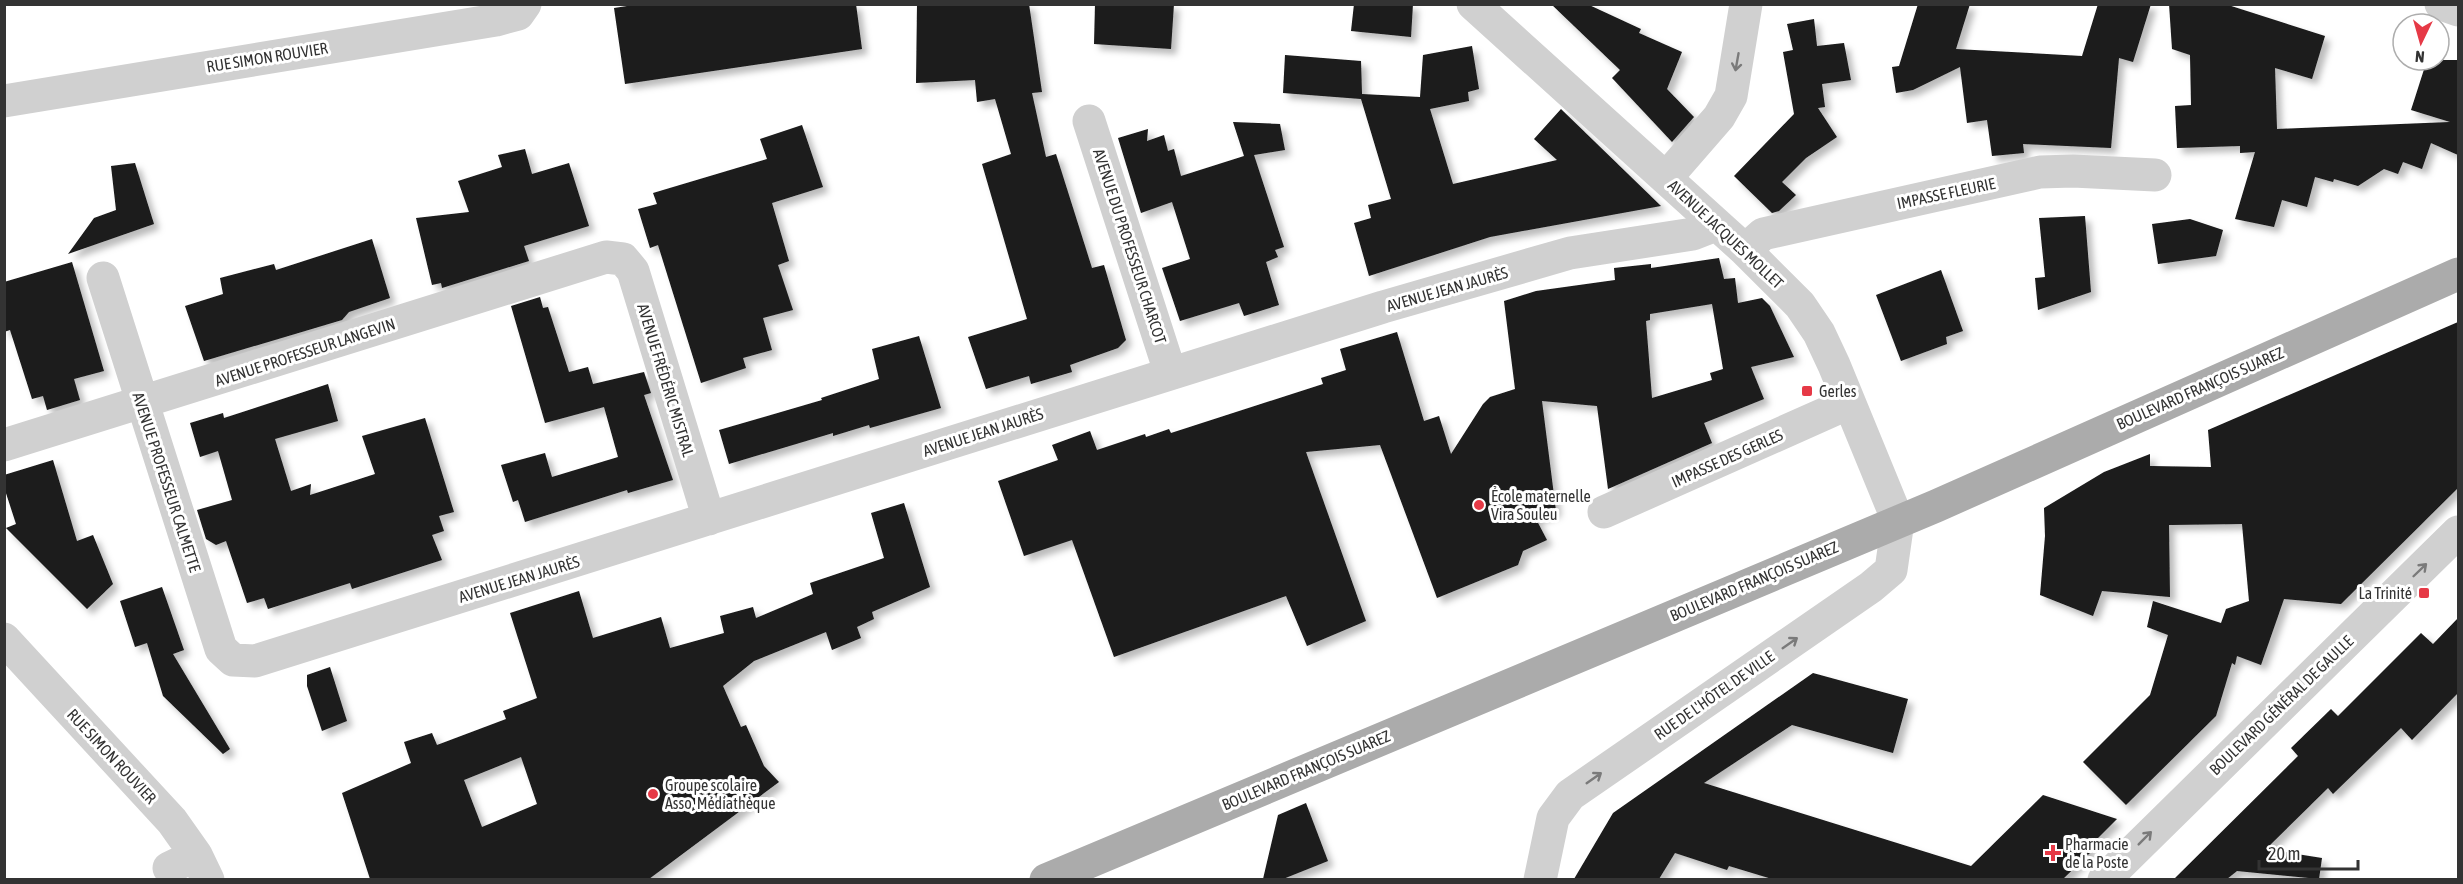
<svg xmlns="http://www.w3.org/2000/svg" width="2463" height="884" viewBox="0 0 2463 884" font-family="'Asap Condensed',sans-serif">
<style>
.building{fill:#1a1a1a;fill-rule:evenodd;filter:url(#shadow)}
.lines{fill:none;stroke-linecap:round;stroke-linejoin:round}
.minor{stroke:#d0d0d0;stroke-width:33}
.major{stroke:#ababab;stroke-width:33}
.oneway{stroke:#7a7a7a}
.poi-dot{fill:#e63946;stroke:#fff;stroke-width:2}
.labels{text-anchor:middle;stroke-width:6;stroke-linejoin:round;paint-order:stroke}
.street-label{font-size:16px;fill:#333;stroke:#fff}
.poi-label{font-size:16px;fill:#333;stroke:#fff;text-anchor:start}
</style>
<defs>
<filter id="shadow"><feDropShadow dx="5.5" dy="5.5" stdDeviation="3" flood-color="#0004"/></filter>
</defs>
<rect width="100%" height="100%" fill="#fff"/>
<path class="building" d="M640 4H856L862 49 625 84 614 8Z
M917 4H1029L1042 92 1032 93 1046 157 1056 154 1092 268 1104 265 1126 340 1118 348 1070 365 1072 372 1031 384 1029 376 986 389 968 337 1027 319 982 164 1011 154 995 99 977 102 975 80 916 83Z
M1095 4H1174L1171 49 1094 44Z
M1354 4H1413L1411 37 1351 31Z
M1551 4H1587L1641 29 1639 33 1682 52 1667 89 1694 117 1672 142 1612 78 1620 70Z
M1918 4H1970L1956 49 2082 56 2098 4H2151L2133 62 2119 58 2111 148 2023 144 2024 153 1992 156 1987 120 1967 123 1960 67 1913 90 1896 93 1892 67 1899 66Z
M2169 4H2225L2325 36 2312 79 2275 68 2277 129 2450 122 2411 110 2427 60H2458V155L2431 143 2422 169 2403 162 2398 174 2384 169 2358 186 2334 179 2333 182 2315 177 2307 207 2282 200 2274 227 2235 219 2255 152 2240 153V146L2177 148 2175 106 2191 105 2190 55 2172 49Z
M1814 19 1817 46 1844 43 1851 80 1822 84 1825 107 1818 108 1837 137 1806 158 1782 182 1796 195 1779 211 1772 213 1734 176 1794 114 1783 52 1793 50 1787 24Z
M1472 46 1479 89 1468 92 1469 101 1430 109 1453 184 1557 160 1534 139 1561 109 1661 206 1490 237 1369 276 1354 223 1371 218 1368 205 1391 199 1361 99 1283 93 1285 55 1361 61 1362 94 1420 97 1423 55Z
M1233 122 1280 124 1285 150 1254 155 1284 247 1275 250 1278 257 1266 262 1279 305 1244 316 1239 303 1180 321 1162 268 1190 259 1172 202 1141 213 1118 138 1148 129 1147 141 1164 135 1168 151 1174 149 1181 176 1244 156Z
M802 125 823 187 772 203 789 261 778 265 793 310 763 318 772 350 743 358 746 368 701 383 658 245 650 248 638 209 657 204 653 193 767 159 760 139Z
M525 149 532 174 569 163 589 226 524 246 529 261 442 288 441 283 432 285 416 218 469 212 458 181 502 167 498 155Z
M135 163 154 224 68 254 94 218 116 210 111 166Z
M2085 216 2091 292 2038 310 2035 278 2045 277 2039 218Z
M2190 219 2223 230 2216 256 2158 264 2152 224Z
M372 239 390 298 349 312 342 320 204 361 185 306 223 294 220 278 274 264 276 270Z
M1719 258 1724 279 1735 278 1738 303 1762 298 1770 306 1794 357 1751 367 1764 399 1704 423 1712 443 1608 489 1597 406 1542 401 1556 511 1536 519 1547 540 1523 551 1518 565 1437 598 1380 445 1306 452 1366 621 1307 646 1286 596 1114 657 1072 540 1024 556 998 481 1058 460 1052 445 1090 431 1097 450 1145 434 1146 437 1169 429 1171 433 1323 384 1321 378 1346 370 1340 349 1397 332 1424 421 1439 416 1451 454 1483 404 1490 397 1515 389 1504 301 1536 291 1615 280 1614 268 1651 264V268ZM1712 304 1723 369 1710 373 1712 380 1652 398 1646 321 1650 320V314Z
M72 262 104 371 74 379 80 400 47 410 43 396 32 399 10 330 4 332V282Z
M1941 270 1963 331 1946 337 1947 344 1901 361 1876 295Z
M540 297 543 308 548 307 569 372 588 367 593 384 644 372 651 393 644 395 673 480 628 493 627 490 525 522 518 500 513 502 501 465 545 453 552 477 618 457 604 407 545 423 511 306Z
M2458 322V488L2341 604 2284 599 2261 665 2237 656 2235 665 2232 663 2216 716 2126 805 2083 762 2150 695 2168 635 2147 627 2153 601 2221 623 2226 609 2249 601 2242 524 2169 525 2170 597 2102 591 2093 616 2040 595 2045 536 2044 508 2104 472 2150 454V466L2211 467 2208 430Z
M919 336 941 408 870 428 869 425 833 436V433L729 464 719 430 822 400 821 398 879 379 872 349Z
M328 384 338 421 275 439 291 491 311 484 310 495 375 474 362 436 425 418 454 512 439 516 444 531 432 535 442 560 352 589 350 583 268 609 264 598 247 603 226 541 216 545 206 539 197 510 232 500 218 451 200 457 190 423 223 413 224 418Z
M53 460 77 541 93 535 113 584 87 609 6 528 16 524 4 487V475Z
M904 503 930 587 872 612 874 619 857 627 861 638 832 650 826 632 754 661 723 686 741 727 746 725 764 766 779 782 649 879H370L342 793 411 763 404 742 432 733 437 745 506 719 503 711 537 698 510 613 579 591 593 638 661 617 670 648 724 633 720 616 753 607 756 618 813 594 810 583 884 558 871 513ZM521 757 537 804 482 827 464 780Z
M162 587 184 650 173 654 230 749 223 754 163 696 147 643 135 647 120 601Z
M2458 618V693L2412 740 2401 728 2333 794 2328 788 2266 849 2322 858 2319 879 2237 871 2227 879H2174L2298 756 2291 748 2331 709 2338 716 2421 633 2433 644Z
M330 667 347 721 322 731 307 686V675Z
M1813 673 1908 699 1893 753 1792 725 1704 783 1971 866 2043 795 2117 819 2088 848 2092 851 2063 879H1772L1729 866 1727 870 1675 853 1659 879H1574L1613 813Z
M1306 803 1328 861 1283 879H1263L1278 815Z"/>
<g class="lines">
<path class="minor" d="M1473 4 1745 250 1800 305 1819 333 1834 365 1898 521 1891 570 1871 587 1570 795 1553 818 1540 880
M2441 4 2458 10
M4 101 496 20 518 14 525 4
M1089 121 1170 372
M1666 178 1719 117 1731 96 1746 4
M1745 250 1763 234 2040 172 2073 171 2155 175
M103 278 221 649 233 660 255 661 1383 307 1570 253 1693 234 1716 225
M4 445 606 257 623 259 633 271 709 519
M1604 512 1849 403
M4 639 172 821 196 855 208 880
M169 868 196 855
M2104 880 2458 532"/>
<path class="major" d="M1046 880 1936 506 2458 274"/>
</g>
<defs><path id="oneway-shaft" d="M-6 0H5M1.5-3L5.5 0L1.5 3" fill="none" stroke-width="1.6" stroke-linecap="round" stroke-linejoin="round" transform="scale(1.5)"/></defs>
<g class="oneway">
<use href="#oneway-shaft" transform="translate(1737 62) rotate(100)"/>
<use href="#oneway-shaft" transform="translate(2420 570) rotate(-44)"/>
<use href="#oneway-shaft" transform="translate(1790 643) rotate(-35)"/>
<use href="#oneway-shaft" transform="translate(1594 778) rotate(-35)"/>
<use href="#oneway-shaft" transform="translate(2145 838) rotate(-45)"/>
</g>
<g class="poi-dot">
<rect x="1801" y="385" width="12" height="12" rx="3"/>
<circle cx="1479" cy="505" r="6"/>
<rect x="2418" y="587" width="12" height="12" rx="3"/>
<circle cx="653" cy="794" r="6"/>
<path d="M2050 844h6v6h6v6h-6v6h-6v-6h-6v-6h6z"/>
</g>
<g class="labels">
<g class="street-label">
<text transform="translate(267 57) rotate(-9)" y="6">RUE SIMON ROUVIER</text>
<text transform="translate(1946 193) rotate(-12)" y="6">IMPASSE FLEURIE</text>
<text transform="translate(1726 234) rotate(43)" y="6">AVENUE JACQUES MOLLET</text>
<text transform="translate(1130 246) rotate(72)" y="6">AVENUE DU PROFESSEUR CHARCOT</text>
<text transform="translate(1447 289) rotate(-16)" y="6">AVENUE JEAN JAURÈS</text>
<text transform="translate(305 352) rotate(-18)" y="6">AVENUE PROFESSEUR LANGEVIN</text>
<text transform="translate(666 380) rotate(73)" y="6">AVENUE FRÉDÉRIC MISTRAL</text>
<text transform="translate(2200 388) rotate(-24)" y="6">BOULEVARD FRANÇOIS SUAREZ</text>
<text transform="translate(983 432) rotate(-18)" y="6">AVENUE JEAN JAURÈS</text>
<text transform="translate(1727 458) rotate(-24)" y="6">IMPASSE DES GERLES</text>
<text transform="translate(167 482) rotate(72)" y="6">AVENUE PROFESSEUR CALMETTE</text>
<text transform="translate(519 579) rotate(-17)" y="6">AVENUE JEAN JAURÈS</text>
<text transform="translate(1754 581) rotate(-23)" y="6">BOULEVARD FRANÇOIS SUAREZ</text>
<text transform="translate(1714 695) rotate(-35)" y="6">RUE DE L'HÔTEL DE VILLE</text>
<text transform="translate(2281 705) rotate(-44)" y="6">BOULEVARD GÉNÉRAL DE GAULLE</text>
<text transform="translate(112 756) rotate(47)" y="6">RUE SIMON ROUVIER</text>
<text transform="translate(1306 770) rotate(-23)" y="6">BOULEVARD FRANÇOIS SUAREZ</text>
</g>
<g class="poi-label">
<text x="1819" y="397">Gerles</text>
<text x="1491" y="502">École maternelle<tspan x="1491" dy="18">Vira Souleu</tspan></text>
<text x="2412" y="599" text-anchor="end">La Trinité</text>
<text x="665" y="791">Groupe scolaire<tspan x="665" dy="18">Asso, Médiathèque</tspan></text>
<text x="2065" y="850">Pharmacie<tspan x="2065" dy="18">de la Poste</tspan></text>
</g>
</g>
<rect width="2463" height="884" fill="none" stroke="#333333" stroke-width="12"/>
<g transform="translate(2421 42) rotate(185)"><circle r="28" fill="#ffffff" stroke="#adadad" stroke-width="1.5"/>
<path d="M0-4.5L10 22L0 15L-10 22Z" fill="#e63946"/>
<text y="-9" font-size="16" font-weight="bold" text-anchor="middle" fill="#333333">N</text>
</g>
<path d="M2259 860v9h99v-9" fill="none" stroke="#333333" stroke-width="3"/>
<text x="2268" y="860" font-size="18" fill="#333333" stroke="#ffffff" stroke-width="4.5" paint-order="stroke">20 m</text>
</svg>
